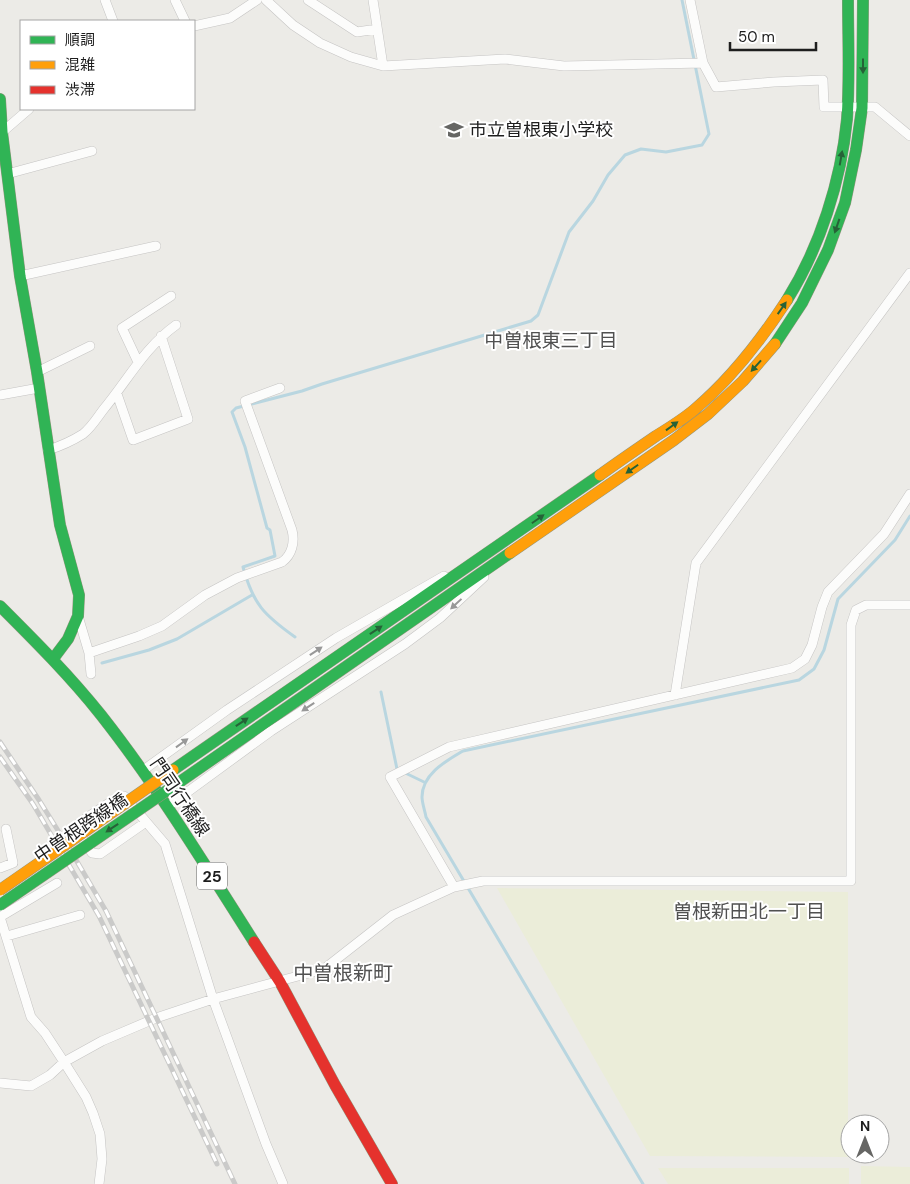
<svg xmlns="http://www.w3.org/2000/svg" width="910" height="1184" viewBox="0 0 910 1184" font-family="'DM Sans','Noto Sans JP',sans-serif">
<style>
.farmland{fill:#ebedd9}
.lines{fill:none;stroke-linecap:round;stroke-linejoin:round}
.stream{stroke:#b9d6e0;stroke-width:3}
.street-casing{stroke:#c5c4c3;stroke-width:10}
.fast-casing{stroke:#93967e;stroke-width:12}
.slow-casing{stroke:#93967e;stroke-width:12}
.jam-casing{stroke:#93967e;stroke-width:12}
.street{stroke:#fcfcfb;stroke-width:9}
.fast{stroke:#30b455;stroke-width:11}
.slow{stroke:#ff9f0a;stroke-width:11}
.jam{stroke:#e5322d;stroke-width:11}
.rail-casing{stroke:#cacac9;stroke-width:5}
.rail{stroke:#fff;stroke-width:3;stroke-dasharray:9;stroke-linecap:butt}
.fast-bridge-casing{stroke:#93967e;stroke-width:12;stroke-linecap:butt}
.slow-bridge-casing{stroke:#93967e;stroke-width:12;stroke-linecap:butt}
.fast-bridge{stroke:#30b455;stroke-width:11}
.slow-bridge{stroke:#ff9f0a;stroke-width:11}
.oneway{fill:#266237}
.oneway2{fill:#989898}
.labels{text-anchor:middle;stroke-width:4;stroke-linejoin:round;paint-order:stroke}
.shield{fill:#fff;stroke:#626262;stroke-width:1}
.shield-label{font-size:16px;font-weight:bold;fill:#1e1e1e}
.poi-label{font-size:18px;fill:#1e1e1e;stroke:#fff;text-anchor:start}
.street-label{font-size:18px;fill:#1e1e1e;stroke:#fff}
.neighbourhood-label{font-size:19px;fill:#515151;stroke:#fff}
.quarter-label{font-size:20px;fill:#515151;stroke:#fff}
</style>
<rect width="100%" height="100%" fill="#ecebe7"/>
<path class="farmland" d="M497 888 848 892V1157L650 1156Z
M861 1166 910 1167V1184H861Z
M658 1168H849V1184H668Z"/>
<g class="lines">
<path class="stream" d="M295 637C264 615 253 604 243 567L275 556 270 530 267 528 245 447 232 412 236 408 302 391 322 384 531 321 538 315 569 232 593 201 608 175 625 155 641 149 666 152 702 145 709 134 682 0
M102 663 149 650 177 639 252 595
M381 692 397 769 424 782
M643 1184 426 817C425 811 422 803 422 797 422 774 446 761 463 751L799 680 814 669 824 650 838 599 895 540 910 516"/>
<g class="street-casing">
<path id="street" d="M105 0 113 21
M175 0 185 21
M266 0 293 25 320 43 351 57 383 66 505 59 564 66 703 63
M308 0 357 32 377 29
M373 0 383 66
M690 0 703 63 716 87 774 82 823 80 824 107H875L910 136
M194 26 230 18 257 0
M0 134 29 109
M7 174 92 151
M20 276 156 246
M138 362 122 328 171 296
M37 372 90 346
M117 394 133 440 188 419 161 336
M0 395 39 388
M48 450C61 446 72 441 83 434 91 428 97 418 103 410 128 380 144 348 176 325
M78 616 89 653
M91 674 89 653 139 636 162 626 205 595 237 578 282 562C292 555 295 542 292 530L245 401 280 388
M675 695 696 563 910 273
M142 771 227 710 336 638 444 576
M167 807 271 731 405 644 440 618 484 577
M146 822 100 854 92 853 76 829 79 823 118 797 124 796 165 844 213 999 266 1144 283 1184
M0 868 13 863 6 829
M454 887 390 777 449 747 792 668 805 659 812 645 822 607 828 592 884 534 910 494
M0 917 31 1017 45 1033 64 1062 86 1097 93 1113 100 1134 102 1159 99 1184
M0 917 57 883
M7 936 80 915
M0 1083 31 1086 50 1075 64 1062 102 1041 156 1018 213 999 324 969 393 915 454 887 483 881H851V625L856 610 866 605H910"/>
</g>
<g class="fast-casing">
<path id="fast" d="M0 99 2 132 20 276 37 372 60 525 79 595 78 616 68 639 53 659
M787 300C820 247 841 181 847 119 850 79 848 40 848 0
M775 344 802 303 828 250 845 203 856 150 862 108 863 0
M0 606C35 641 70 676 101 715 157 786 205 865 254 942
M173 770 600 475
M181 781 510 553"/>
</g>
<g class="slow-casing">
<path id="slow" d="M600 475C618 462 637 449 656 436 669 428 682 420 694 410 731 379 761 340 787 300
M510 553 674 440 708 414 743 381 775 344"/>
</g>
<g class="jam-casing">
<path id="jam" d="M254 942 280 982 335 1085 392 1184"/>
</g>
<use href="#street" class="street"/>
<use href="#fast" class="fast"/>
<use href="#slow" class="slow"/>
<use href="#jam" class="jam"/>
<g class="rail-casing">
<path id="rail" d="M0 742 39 800 72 853 106 911 235 1184
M0 757 33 804 99 916 217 1164"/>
</g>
<use href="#rail" class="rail"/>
<g class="fast-bridge-casing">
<path id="fast-bridge" d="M0 905 181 781"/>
</g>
<g class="slow-bridge-casing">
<path id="slow-bridge" d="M0 890 173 770"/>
</g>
<use href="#fast-bridge" class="fast-bridge"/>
<use href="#slow-bridge" class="slow-bridge"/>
</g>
<defs><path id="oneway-solid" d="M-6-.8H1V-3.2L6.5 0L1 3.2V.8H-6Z" transform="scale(1.25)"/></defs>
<g class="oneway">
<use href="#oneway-solid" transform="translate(863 66) rotate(90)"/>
<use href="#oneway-solid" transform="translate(841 158) rotate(-80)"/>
<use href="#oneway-solid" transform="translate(837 226) rotate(109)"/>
<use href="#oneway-solid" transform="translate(782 308) rotate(-55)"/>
<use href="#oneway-solid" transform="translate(756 366) rotate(132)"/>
<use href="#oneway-solid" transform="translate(672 426) rotate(-36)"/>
<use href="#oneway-solid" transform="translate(632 469) rotate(145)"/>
<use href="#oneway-solid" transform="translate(538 519) rotate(-35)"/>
<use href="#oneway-solid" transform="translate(376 630) rotate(-34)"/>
<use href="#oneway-solid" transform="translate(242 722) rotate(-34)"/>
<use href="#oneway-solid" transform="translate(112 828) rotate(146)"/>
</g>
<g class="oneway2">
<use href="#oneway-solid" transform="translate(456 604) rotate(137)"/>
<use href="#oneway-solid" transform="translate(316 651) rotate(-34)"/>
<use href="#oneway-solid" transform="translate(308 707) rotate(147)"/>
<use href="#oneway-solid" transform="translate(182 743) rotate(-36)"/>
</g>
<defs>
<g id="school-bare" transform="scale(1.5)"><path d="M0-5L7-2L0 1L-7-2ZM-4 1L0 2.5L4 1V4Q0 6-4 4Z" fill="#666664" stroke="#fff" stroke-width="2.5" paint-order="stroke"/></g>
</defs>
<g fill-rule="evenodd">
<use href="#school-bare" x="454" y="130"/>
</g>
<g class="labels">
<rect class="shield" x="197" y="862.5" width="30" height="27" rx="4"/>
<g class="shield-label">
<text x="212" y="882">25</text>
</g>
<g class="poi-label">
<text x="469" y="136">市立曽根東小学校</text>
</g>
<g class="street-label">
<text transform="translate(180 797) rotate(56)" y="6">門司行橋線</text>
<text transform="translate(81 828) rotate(-34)" y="6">中曽根跨線橋</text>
</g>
<g class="neighbourhood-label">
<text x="551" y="347">中曽根東三丁目</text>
<text x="749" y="918">曽根新田北一丁目</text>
</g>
<g class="quarter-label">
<text x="343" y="980">中曽根新町</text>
</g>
</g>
<rect x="20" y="20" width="175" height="90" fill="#ffffff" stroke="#a5a5a5"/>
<rect x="30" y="36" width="25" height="8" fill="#30b455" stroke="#a5a5a5"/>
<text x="65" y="45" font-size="15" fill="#1e1e1e">順調</text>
<rect x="30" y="61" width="25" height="8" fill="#ff9f0a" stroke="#a5a5a5"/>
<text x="65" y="70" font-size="15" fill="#1e1e1e">混雑</text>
<rect x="30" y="86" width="25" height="8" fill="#e5322d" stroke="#a5a5a5"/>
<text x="65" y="95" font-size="15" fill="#1e1e1e">渋滞</text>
<g transform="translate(865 1139)"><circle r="24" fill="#ffffff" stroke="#a5a5a5"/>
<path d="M0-4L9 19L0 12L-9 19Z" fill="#666664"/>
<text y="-8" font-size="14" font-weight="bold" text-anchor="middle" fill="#1e1e1e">N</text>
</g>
<path d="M730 42v8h86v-8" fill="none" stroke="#1e1e1e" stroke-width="2.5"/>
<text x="738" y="42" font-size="15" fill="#1e1e1e" stroke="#ffffff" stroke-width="4" paint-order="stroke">50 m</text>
</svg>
